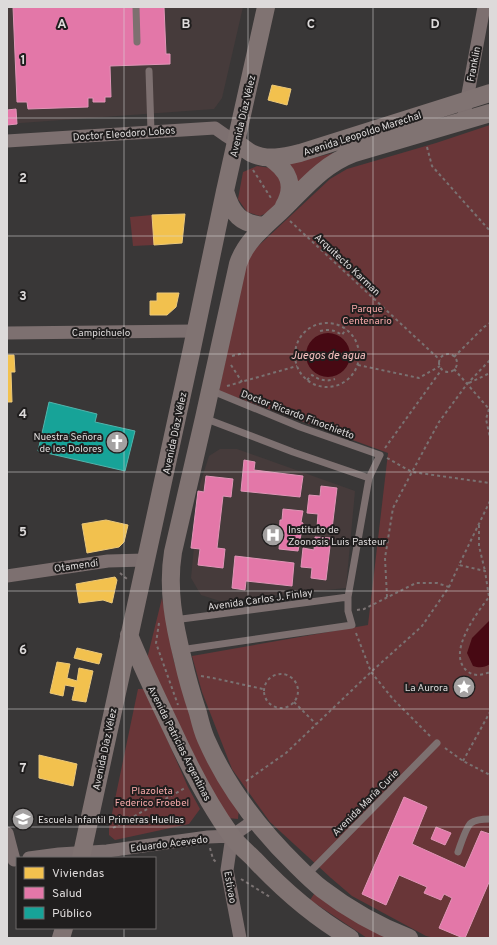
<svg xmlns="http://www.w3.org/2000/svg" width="497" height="945" viewBox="0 0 497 945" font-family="Overpass,sans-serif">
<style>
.built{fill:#463b3b}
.green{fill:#693638}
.water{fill:#470913}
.homes{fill:#f2c14e;stroke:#ecc878}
.health{fill:#e377a8;stroke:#e195b7}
.public{fill:#17a398;stroke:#52b4ac}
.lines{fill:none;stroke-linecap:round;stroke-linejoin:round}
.path{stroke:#7a7272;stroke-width:2;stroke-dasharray:3 3;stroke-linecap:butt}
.lane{stroke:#7d7070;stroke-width:7}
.street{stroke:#7d7070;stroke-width:13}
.secondary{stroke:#807372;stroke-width:18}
.grid{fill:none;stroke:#dddada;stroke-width:1;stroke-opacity:0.55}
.labels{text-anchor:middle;stroke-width:4;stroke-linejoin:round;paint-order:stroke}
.street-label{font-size:10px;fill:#dddada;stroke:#201e1e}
.park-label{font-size:10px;fill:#f5a8a8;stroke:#201e1e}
.poi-label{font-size:10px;fill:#dddada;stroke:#201e1e;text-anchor:end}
.water-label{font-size:11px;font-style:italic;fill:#f7c2c1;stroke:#201e1e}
.grid-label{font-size:13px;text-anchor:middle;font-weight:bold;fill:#dddada;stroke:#201e1e;stroke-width:4;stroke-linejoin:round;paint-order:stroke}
</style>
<rect width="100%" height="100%" fill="#393737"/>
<path class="built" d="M7 7H243L222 98 214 109 7 124Z
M220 449H237L355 491 346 588 220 601 201 595 191 578 200 484 209 456Z"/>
<path class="green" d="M490 125V938H435L426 936 352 896 331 878 270 822 232 769 202 692 192 656 368 625 388 453 219 391 245 266 253 251 330 179 347 169 436 143Z
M338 152 297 183 288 164Z
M257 166 271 168 280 177 282 189 279 201 269 212 260 216 247 212 238 199 243 172Z
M152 215 154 245 133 246 130 217Z
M162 598 174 662 239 808 238 819 228 818 200 773 147 659Z
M138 689H145L188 787 200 809 189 824 115 840 109 835V828Z
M316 891 398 938H367L310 900Z"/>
<path class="water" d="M306 355a22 22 0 1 1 44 0a22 22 0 1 1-44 0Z
M490 620V664C484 668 479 668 473 666L467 653 472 638Z"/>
<path class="homes" d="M272 85 291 89 287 105 268 100Z
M185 214 182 243 154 245 152 215Z
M157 293H179L176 307 167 315H150V301H157Z
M7 355H14L15 372H11L12 402H7Z
M106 520 128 525 124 542 119 547 87 553 82 524Z
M115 577 117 580 112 603 103 600 79 603 76 584Z
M77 648 102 654 99 664 74 658Z
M57 662 70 664 67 678 77 681 79 668 93 671 86 702 72 700 75 687 65 685 63 696 50 693Z
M39 755 77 764 73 786 39 778Z"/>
<path class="health" d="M13 7H164L166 54H170V64L110 66 111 97H105V102H93V98H88V107L28 109 27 102H17Z
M16 109 17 124 7 125V110Z
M244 460 255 462 254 470 303 476 300 497 241 491Z
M206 476 233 479 231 497 223 496 217 548 225 549 223 568 198 565 200 549 191 548 198 491 204 492Z
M321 486 337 488 332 529 317 527 318 514 307 513 309 495 320 496Z
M283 509 303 511 301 522 303 523 298 551 279 549 280 538 279 537 280 520H282Z
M315 537 331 538 326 580 311 578 312 568 301 567 303 548 314 550Z
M235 556 294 563 292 586 246 581 245 590 232 588Z
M404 797 427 807 412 844 465 868 481 831 490 834V880L465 938H463L439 928 452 898 444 894 441 900 424 893 427 887 399 875 386 905 362 894Z
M436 827 451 833 445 845 431 839Z"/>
<path class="public" d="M49 402 97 414 95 422 135 431 125 471 38 451Z"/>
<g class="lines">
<path class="path" d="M427 147 432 166 490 231
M253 170 271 198
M290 221 440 360
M295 355a32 32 0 1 1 64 0a32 32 0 1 1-64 0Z
M320 331C329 329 335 330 342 335L346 329
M439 363a9 9 0 1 1 18 0a9 9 0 1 1-18 0Z
M232 356 244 353
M454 357 484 327 490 323
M231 365 242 382
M358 365 419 378 440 366
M454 369 490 410
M307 380 312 375C319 380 326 382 335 379
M469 383 490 373
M227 386 297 366
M489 409 486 419 490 438
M385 448 442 369
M387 458 412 472 490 483
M490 501 459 565 485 571 489 597C477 613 446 653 467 671 474 677 482 675 490 672
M479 525V546L485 571
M120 573 127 579
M387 597 385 558 393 508 412 472 439 422 467 384 490 360
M357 610 364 609 416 583H437L449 587
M159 623 156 643 178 705
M356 633 371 672 393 699 431 737
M264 691a17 17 0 1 1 34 0a17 17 0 1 1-34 0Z
M201 676 213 678 263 689
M294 702 316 724
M445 748 463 761 490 775
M463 761 490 712
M246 781 286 753 371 672 422 626 449 587 459 565
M113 828 185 788
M210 848 213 859 216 862
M241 879 270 897"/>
<path class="lane" d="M136 7 137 42
M149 71 151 131
M204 418 293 452 369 478
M174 620 348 597
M180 650 352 625 348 611V597L369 478 380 455 300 427 210 390
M458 852C460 846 467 826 471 823 476 819 485 819 490 819
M307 875 437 743"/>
<path class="street" d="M463 121 484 7
M7 141 215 128 225 135 236 142
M7 333 195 331
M7 576 108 561 145 560
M7 833 14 860
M232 836 227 870 240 938
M29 858 59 854 107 851 208 837 232 836 256 819"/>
<path class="secondary" d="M236 142C241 146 246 150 251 153 267 161 284 157 300 153L490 93
M270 158C288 170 296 185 284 206
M225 191C232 214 240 224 265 226
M129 635C142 667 157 698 172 729 189 766 207 802 231 835 237 844 246 851 254 859 282 889 314 917 350 938
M81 858 191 353 225 191 266 7
M61 938 64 928
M409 938C378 926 348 909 322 889 313 882 305 874 297 866 260 830 227 787 206 739 202 730 200 721 198 713 192 695 187 678 183 660 174 624 167 589 173 552L204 418 238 264C245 242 264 227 280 212 304 189 322 165 354 153L490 113"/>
</g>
<path class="grid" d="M124 7V858M248 7V938M373 7V938M7 118H490M7 236H490M7 354H490M7 472H490M7 591H490M7 709H490M7 827H490M124 928V938"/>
<defs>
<g id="church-disc" transform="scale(1.15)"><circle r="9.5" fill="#a4a1a1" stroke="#201e1e"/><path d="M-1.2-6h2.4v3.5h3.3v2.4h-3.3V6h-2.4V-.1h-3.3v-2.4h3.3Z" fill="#fff"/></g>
<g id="hospital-disc" transform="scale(1.15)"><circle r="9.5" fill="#a4a1a1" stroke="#201e1e"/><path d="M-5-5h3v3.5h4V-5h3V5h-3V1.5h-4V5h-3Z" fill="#fff"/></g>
<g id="sight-disc" transform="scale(1.15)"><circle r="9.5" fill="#a4a1a1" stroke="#201e1e"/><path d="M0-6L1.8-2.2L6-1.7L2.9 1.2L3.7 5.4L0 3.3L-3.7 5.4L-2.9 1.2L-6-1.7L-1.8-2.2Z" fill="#fff"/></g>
<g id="school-disc" transform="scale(1.15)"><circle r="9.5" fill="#a4a1a1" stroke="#201e1e"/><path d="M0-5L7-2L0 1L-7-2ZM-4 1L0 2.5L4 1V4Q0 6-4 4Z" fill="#fff"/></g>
</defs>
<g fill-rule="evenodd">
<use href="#church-disc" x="117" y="442"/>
<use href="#hospital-disc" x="273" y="535"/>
<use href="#sight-disc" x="464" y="687"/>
<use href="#school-disc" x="23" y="819"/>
</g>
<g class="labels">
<g class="street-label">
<text transform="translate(473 64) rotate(-79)" y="4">Franklin</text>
<text transform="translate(242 116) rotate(-77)" y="4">Avenida Díaz Vélez</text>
<text transform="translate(124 133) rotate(-4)" y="4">Doctor Eleodoro Lobos</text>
<text transform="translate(362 133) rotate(-18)" y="4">Avenida Leopoldo Marechal</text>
<text transform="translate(348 264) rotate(43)" y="4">Arquitecto Karman</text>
<text x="101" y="336">Campichuelo</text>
<text transform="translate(298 414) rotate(21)" y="4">Doctor Ricardo Finochietto</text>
<text transform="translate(174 433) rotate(-78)" y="4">Avenida Díaz Vélez</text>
<text transform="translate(76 565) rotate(-8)" y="4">Otamendi</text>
<text transform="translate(260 599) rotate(-8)" y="4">Avenida Carlos J. Finlay</text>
<text transform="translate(180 743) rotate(63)" y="4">Avenida Patricias Argentinas</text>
<text transform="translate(104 749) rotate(-78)" y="4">Avenida Díaz Vélez</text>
<text transform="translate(365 802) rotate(-45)" y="4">Avenida María Curie</text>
<text transform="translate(169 843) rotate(-7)" y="4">Eduardo Acevedo</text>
<text transform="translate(231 887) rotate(80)" y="4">Estivao</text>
</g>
<g class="park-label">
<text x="367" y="312">Parque<tspan x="367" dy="12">Centenario</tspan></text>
<text x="152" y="794">Plazoleta<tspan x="152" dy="12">Federico Froebel</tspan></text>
</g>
<g class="poi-label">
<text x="102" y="440">Nuestra Señora<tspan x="102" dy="12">de los Dolores</tspan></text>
<text x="288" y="533" text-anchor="start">Instituto de<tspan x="288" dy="12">Zoonosis Luis Pasteur</tspan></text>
<text x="448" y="691">La Aurora</text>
<text x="38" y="823" text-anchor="start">Escuela Infantil Primeras Huellas</text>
</g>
<g class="water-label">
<text x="328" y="359">Juegos de agua</text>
</g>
</g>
<g class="grid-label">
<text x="62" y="28">A</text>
<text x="186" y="28">B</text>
<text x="311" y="28">C</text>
<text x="435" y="28">D</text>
<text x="23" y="64">1</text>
<text x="23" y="182">2</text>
<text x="23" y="300">3</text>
<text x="23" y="418">4</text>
<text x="23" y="536">5</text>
<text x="23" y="654">6</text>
<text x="23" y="772">7</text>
</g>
<rect width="497" height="945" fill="none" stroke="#dddada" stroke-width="16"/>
<rect x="16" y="857" width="140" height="72" fill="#201e1e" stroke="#6c6969"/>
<rect x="24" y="867" width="20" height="12" fill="#f2c14e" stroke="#6c6969"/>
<text x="52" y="877" font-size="12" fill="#dddada">Viviendas</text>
<rect x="24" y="887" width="20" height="12" fill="#e377a8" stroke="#6c6969"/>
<text x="52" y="897" font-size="12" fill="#dddada">Salud</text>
<rect x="24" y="907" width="20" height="12" fill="#17a398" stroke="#6c6969"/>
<text x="52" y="917" font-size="12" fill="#dddada">Público</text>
</svg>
